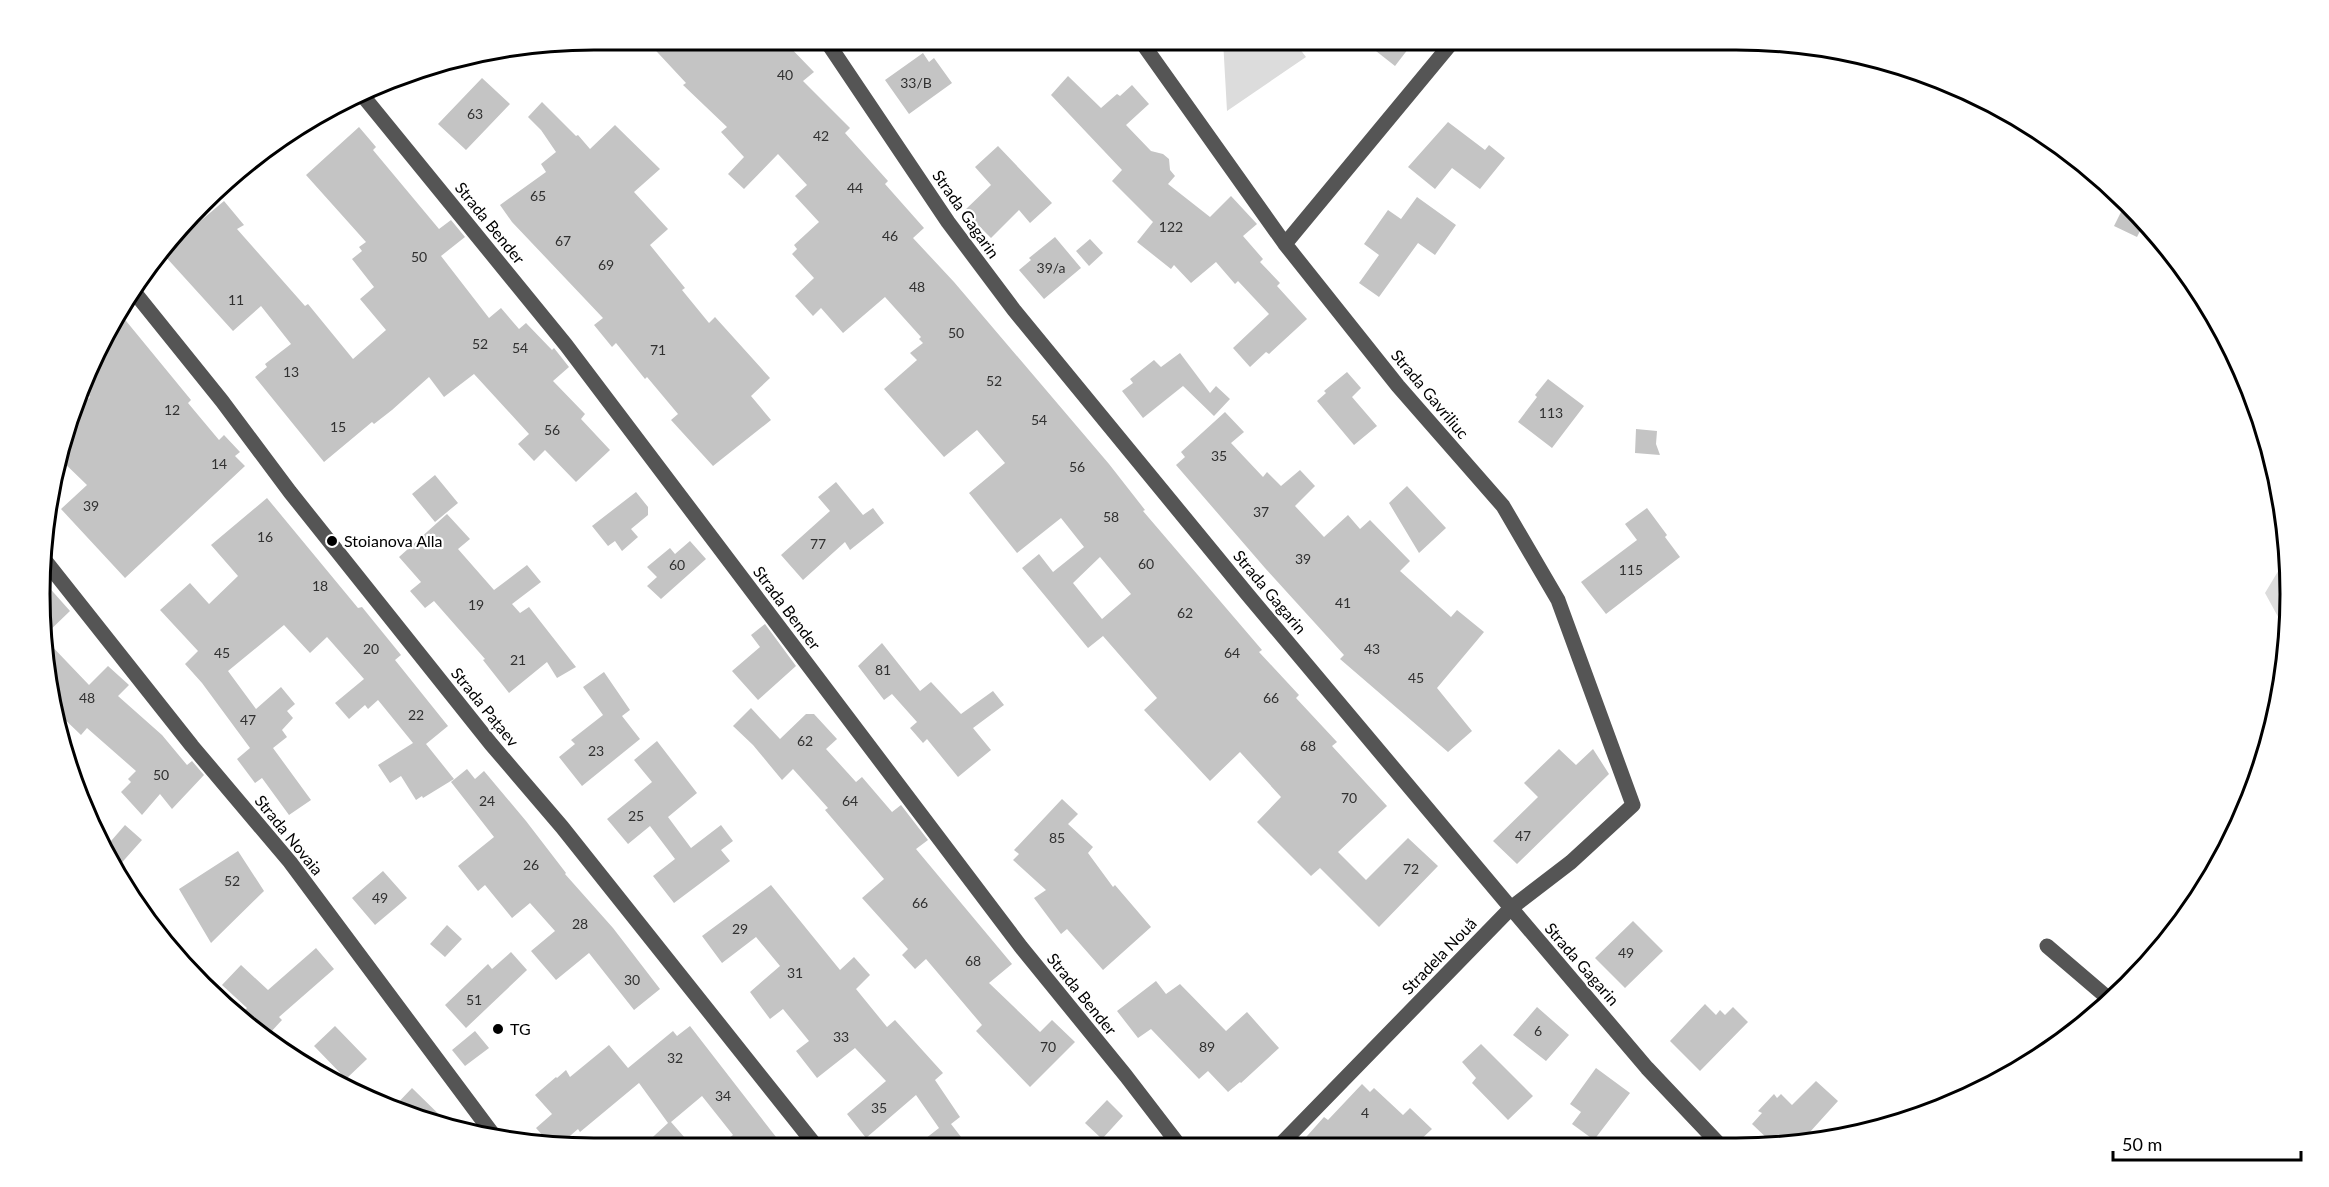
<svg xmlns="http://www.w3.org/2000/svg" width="2329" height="1187" viewBox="0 0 2329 1187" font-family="Lato,sans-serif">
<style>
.green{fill:#dcdcdc}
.building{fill:#c4c4c4;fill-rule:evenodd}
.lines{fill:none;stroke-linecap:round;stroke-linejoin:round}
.minor{stroke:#555;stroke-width:15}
.poi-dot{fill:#000;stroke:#fff;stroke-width:2}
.labels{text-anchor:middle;stroke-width:4.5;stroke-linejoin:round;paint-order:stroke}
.number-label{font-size:14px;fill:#313131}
.street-label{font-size:16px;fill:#000;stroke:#fff}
.poi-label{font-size:16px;fill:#000;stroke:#fff;text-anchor:start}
.rim{fill:none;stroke:#000;stroke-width:3}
</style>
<rect width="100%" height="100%" fill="#fff"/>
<path class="green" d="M1223 40H1293L1306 57 1227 111Z
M2286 558 2289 629 2288 635 2265 593Z"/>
<path class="building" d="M645 39H782L814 72 803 81 850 128 845 133 888 181 885 184 924 228 913 238 954 282 1109 464 1145 510 1143 511 1262 650 1259 652 1299 695 1296 698 1337 742 1332 746 1387 806 1338 852 1366 880 1408 838 1438 866 1379 927 1320 868 1311 876 1257 822 1281 797 1240 752 1210 781 1144 710 1157 698 1103 636 1088 648 1022 568 1039 554 1053 572 1084 547 1061 518 1017 553 969 493 1005 463 977 430 944 457 884 389 917 360 910 353 923 343 919 339 921 337 885 297 843 333 821 308 813 316 795 296 814 278 792 254 797 249 794 245 819 222 795 196 807 185 778 154 744 189 728 174 744 157 721 132 727 127 683 85 686 83ZM1100 557 1131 594 1102 619 1073 583Z
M1362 40H1415L1395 66Z
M923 53 929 62 934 58 952 83 909 114 885 80Z
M1068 76 1101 108 1117 94 1120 96 1132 85 1149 104 1126 125 1151 151 1163 154 1169 159 1170 170 1175 176 1168 184 1210 217 1231 196 1257 224 1243 236 1263 259 1260 262 1280 283 1277 286 1307 319 1269 354 1266 352 1250 367 1233 348 1269 314 1238 281 1235 284 1216 262 1191 283 1174 265 1171 269 1137 242 1153 222 1112 181 1122 170 1051 95Z
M482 78 510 104 466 150 438 124Z
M542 102 576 136 578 135 590 149 615 125 660 169 634 192 668 229 650 245 685 288 682 290 709 323 715 317 770 378 751 396 771 420 713 466 671 420 678 414 647 377 645 379 616 343 612 347 594 325 603 318 512 222 500 205 546 172 541 164 556 152 541 130 528 117Z
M1448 122 1485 150 1489 145 1505 158 1480 189 1452 168 1435 189 1408 167Z
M359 127 376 147 373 150 439 229 451 220 465 237 441 256 489 318 501 308 519 329 526 323 552 350 554 348 569 367 553 381 585 414 581 419 610 450 576 482 545 450 534 461 518 444 529 434 474 374 444 397 429 377 392 410 374 424 372 422 324 462 255 377 267 367 265 364 291 344 261 306 233 331 164 255 168 251 167 249 195 219 198 223 224 201 244 225 237 229 305 306 308 304 353 359 386 330 360 299 374 287 352 259 362 251 359 247 366 242 306 175Z
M998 146 1052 203 1030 223 1019 210 991 238 964 211 991 185 975 167Z
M1417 197 1456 225 1435 255 1418 243 1379 297 1359 283 1379 255 1364 244 1388 210 1401 219Z
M2124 206 2134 211 2145 221 2137 237 2114 226Z
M1055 237 1081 268 1044 299 1019 270 1031 260 1029 258Z
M1090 239 1103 253 1089 266 1076 251Z
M122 316 191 400 188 403 219 440 224 435 240 452 235 456 245 466 125 578 61 509 87 485 58 457 70 418 90 397 80 386 81 381 111 326Z
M1180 353 1210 393 1216 386 1230 399 1214 416 1183 386 1143 418 1122 391 1133 383 1130 379 1154 360 1161 367Z
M1347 372 1361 388 1352 397 1377 426 1354 445 1317 401 1326 393 1324 391Z
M1548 379 1584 406 1552 448 1518 422 1537 397 1535 395Z
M1225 412 1244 432 1231 443 1263 477 1267 472 1281 486 1300 470 1315 486 1295 506 1324 537 1348 515 1360 529 1370 520 1410 561 1400 571 1451 617 1457 610 1484 632 1437 688 1472 731 1448 752 1340 659 1344 655 1265 568 1176 465 1185 457 1181 452Z
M1636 429 1657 431 1656 444 1660 455 1635 453Z
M435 475 458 503 435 522 412 494Z
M836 482 863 515 873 508 884 523 850 550 845 542 803 580 781 555 830 511 818 497Z
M1407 486 1446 528 1419 553 1389 503Z
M636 492 648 507V515L631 529 638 537 622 551 615 541 608 546 592 526Z
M267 498 358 608 362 607 401 655 395 660 448 726 426 744 454 779 423 798 422 796 416 800 401 776 390 783 378 765 413 743 378 700 368 709 365 705 349 719 335 703 364 679 327 637 310 653 284 625 228 671 256 709 281 687 295 704 287 711 293 718 282 730 287 737 273 748 311 800 289 815 262 778 255 783 237 759 250 748 202 683 185 664 198 651 160 610 190 583 209 604 238 576 211 545Z
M1647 508 1667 535 1665 537 1680 557 1606 614 1581 582 1637 540 1625 524Z
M447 514 470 539 458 549 494 590 527 565 541 582 512 604 520 613 529 607 576 667 557 678 547 662 509 693 483 660 485 659 434 601 425 608 410 591 421 582 399 557Z
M690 541 706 559 661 599 647 586 657 577 647 567 670 548 675 554Z
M46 584 70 611 45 635V614Z
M765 624 796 666 758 700 732 671 760 647 751 635Z
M45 639 89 685 108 666 129 685 118 696 162 735 187 765 192 761 204 775 172 809 160 794 142 815 121 792 131 782 128 779 136 771 87 728 81 735 58 713 44 666Z
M882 643 920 691 931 682 961 714 993 691 1004 705 973 728 991 750 958 777 927 739 923 743 910 728 917 722 892 694 884 700 858 666Z
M604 672 630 710 622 716 640 739 582 786 559 757 575 744 571 740 603 715 583 687Z
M751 708 780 739 806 714H814L837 739 826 749 856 782 862 777 892 812 901 805 928 840 916 849 1012 964 989 983 1040 1032 1052 1020 1075 1042 1030 1087 976 1031 982 1025 926 959 915 969 902 955 908 949 862 898 884 879 825 810 828 808 793 769 782 780 753 745 733 726Z
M657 741 697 793 668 817 691 848 721 825 733 841 721 850 730 861 674 903 653 876 675 859 650 826 628 844 607 819 652 782 634 760Z
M1559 749 1576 765 1593 749 1609 774 1517 864 1493 841 1538 797 1524 783Z
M467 769 475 779 484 771 526 821 566 873 565 874 613 928 660 989 634 1010 589 953 556 980 531 951 555 931 530 903 512 918 485 885 478 891 458 866 494 837 451 782Z
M1062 799 1078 814 1068 824 1093 847 1088 853 1113 887 1115 885 1151 927 1103 970 1067 929 1061 934 1034 898 1046 890 1013 860 1019 854 1014 850Z
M125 825 142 840 117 868 104 849Z
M238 851 264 891 211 943 179 889Z
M383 871 407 898 375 925 352 898Z
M771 885 840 970 854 957 870 975 856 989 887 1027 895 1020 943 1073 935 1080 960 1117 951 1124 968 1146H916L939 1128 916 1095 866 1138 847 1114 886 1081 855 1048 817 1078 796 1051 809 1041 783 1009 770 1019 750 992 780 966 756 937 722 963 702 936Z
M1633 921 1663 951 1625 988 1595 958Z
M447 925 462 939 445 957 430 944Z
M316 948 334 969 279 1017 282 1020 269 1034 241 1014 247 1008 222 985 241 965 268 990Z
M511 952 527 970 466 1028 445 1005 488 964 492 969Z
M1156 981 1166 994 1180 984 1226 1031 1247 1012 1279 1048 1241 1083 1240 1082 1228 1092 1208 1071 1199 1079 1151 1029 1138 1038 1117 1011Z
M1705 1004 1716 1015 1720 1010 1725 1015 1733 1007 1748 1022 1700 1071 1670 1041Z
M1537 1007 1569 1035 1546 1061 1513 1035Z
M335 1026 367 1059 346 1079 314 1046Z
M690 1026 783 1146H718L733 1135 702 1096 671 1122 692 1146 642 1147 668 1123 639 1083 580 1132 578 1129 557 1147 552 1146 536 1128 552 1114 535 1095 556 1077 557 1078 566 1070 570 1077 609 1045 628 1068 673 1031 677 1036Z
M475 1031 489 1048 465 1066 452 1050Z
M1481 1044 1533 1096 1508 1120 1472 1083 1476 1078 1462 1062Z
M1596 1068 1630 1093 1594 1140 1572 1124 1581 1112 1570 1104Z
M1816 1081 1838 1101 1800 1143H1772L1752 1124 1762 1113 1758 1111 1774 1094 1777 1098 1781 1094 1792 1105Z
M1362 1084 1370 1092 1374 1088 1403 1115 1410 1108 1432 1129 1416 1144 1299 1145 1324 1117 1328 1120Z
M412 1088 455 1130 393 1108Z
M1107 1100 1123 1116 1102 1139 1085 1123Z"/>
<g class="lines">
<path class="minor" d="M825 39 948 222 1014 310 1248 595 1511 908 1647 1068 1718 1143
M1140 40 1285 244 1398 386 1503 506 1558 600 1633 805 1571 862 1511 908 1280 1145
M363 96 566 345 1021 947 1126 1076 1179 1145
M1285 244 1454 40
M131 288 222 401 290 492 491 744 562 827 816 1146
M47 563 192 746 290 862 495 1137
M2047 946 2109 999"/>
</g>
<g class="poi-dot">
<circle cx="332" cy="541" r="6"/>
<circle cx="498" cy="1029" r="6"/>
</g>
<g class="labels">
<g class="number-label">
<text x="785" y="80">40</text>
<text x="916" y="88">33/B</text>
<text x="475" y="119">63</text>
<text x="821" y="141">42</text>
<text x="855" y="193">44</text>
<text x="538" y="201">65</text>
<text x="1171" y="232">122</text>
<text x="890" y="241">46</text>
<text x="563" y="246">67</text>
<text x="419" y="262">50</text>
<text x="606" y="270">69</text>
<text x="1051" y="273">39/a</text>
<text x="917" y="292">48</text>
<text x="236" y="305">11</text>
<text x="956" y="338">50</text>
<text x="480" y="349">52</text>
<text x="520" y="353">54</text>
<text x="658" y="355">71</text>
<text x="291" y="377">13</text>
<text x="994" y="386">52</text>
<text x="172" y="415">12</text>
<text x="1551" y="418">113</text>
<text x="1039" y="425">54</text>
<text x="338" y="432">15</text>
<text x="552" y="435">56</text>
<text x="1219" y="461">35</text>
<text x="219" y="469">14</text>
<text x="1077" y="472">56</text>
<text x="91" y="511">39</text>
<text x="1261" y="517">37</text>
<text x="1111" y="522">58</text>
<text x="265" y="542">16</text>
<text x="818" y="549">77</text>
<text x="1303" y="564">39</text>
<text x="1146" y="569">60</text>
<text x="677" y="570">60</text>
<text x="1631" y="575">115</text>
<text x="320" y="591">18</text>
<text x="1343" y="608">41</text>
<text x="476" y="610">19</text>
<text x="1185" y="618">62</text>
<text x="371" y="654">20</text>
<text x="1372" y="654">43</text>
<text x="222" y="658">45</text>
<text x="1232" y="658">64</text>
<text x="518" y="665">21</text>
<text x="883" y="675">81</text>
<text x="1416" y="683">45</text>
<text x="87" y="703">48</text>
<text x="1271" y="703">66</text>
<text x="416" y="720">22</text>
<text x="248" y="725">47</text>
<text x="805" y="746">62</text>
<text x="1308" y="751">68</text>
<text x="596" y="756">23</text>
<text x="161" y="780">50</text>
<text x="1349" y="803">70</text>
<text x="487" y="806">24</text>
<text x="850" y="806">64</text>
<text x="636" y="821">25</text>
<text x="1523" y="841">47</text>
<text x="1057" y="843">85</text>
<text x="531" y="870">26</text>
<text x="1411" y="874">72</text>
<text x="232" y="886">52</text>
<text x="380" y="903">49</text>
<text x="920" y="908">66</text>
<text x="580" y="929">28</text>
<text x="740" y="934">29</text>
<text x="1626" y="958">49</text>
<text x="973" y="966">68</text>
<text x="795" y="978">31</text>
<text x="632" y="985">30</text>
<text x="474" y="1005">51</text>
<text x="1538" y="1036">6</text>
<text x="841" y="1042">33</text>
<text x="1048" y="1052">70</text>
<text x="1207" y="1052">89</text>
<text x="675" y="1063">32</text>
<text x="723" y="1101">34</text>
<text x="879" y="1113">35</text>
<text x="1365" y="1118">4</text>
</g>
<g class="street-label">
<text transform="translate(966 214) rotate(55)" y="6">Strada Gagarin</text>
<text transform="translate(490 223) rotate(51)" y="6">Strada Bender</text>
<text transform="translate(1430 394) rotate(50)" y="6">Strada Gavriliuc</text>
<text transform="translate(1270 592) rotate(50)" y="6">Strada Gagarin</text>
<text transform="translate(787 608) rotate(53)" y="6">Strada Bender</text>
<text transform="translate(485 707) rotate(51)" y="6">Strada Pațaev</text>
<text transform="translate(289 835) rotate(51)" y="6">Strada Novaia</text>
<text transform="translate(1439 956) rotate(-46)" y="6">Stradela Nouă</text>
<text transform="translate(1582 964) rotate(49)" y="6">Strada Gagarin</text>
<text transform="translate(1082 994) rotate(51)" y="6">Strada Bender</text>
</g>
<g class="poi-label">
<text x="344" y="547">Stoianova Alla</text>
<text x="510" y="1035">TG</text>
</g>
</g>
<path d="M0 0H2329V1187H0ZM594 50H1736A544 544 0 0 1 2280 594V594A544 544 0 0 1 1736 1138H594A544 544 0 0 1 50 594V594A544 544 0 0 1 594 50Z" fill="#fff" fill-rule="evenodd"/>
<path class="rim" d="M594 50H1736A544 544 0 0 1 2280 594V594A544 544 0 0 1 1736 1138H594A544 544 0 0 1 50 594V594A544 544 0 0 1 594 50Z"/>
<path d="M2113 1151v9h188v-9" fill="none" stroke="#000000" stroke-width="3"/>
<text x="2122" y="1151" font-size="18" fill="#000000" stroke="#ffffff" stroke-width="4.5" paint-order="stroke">50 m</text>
</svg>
